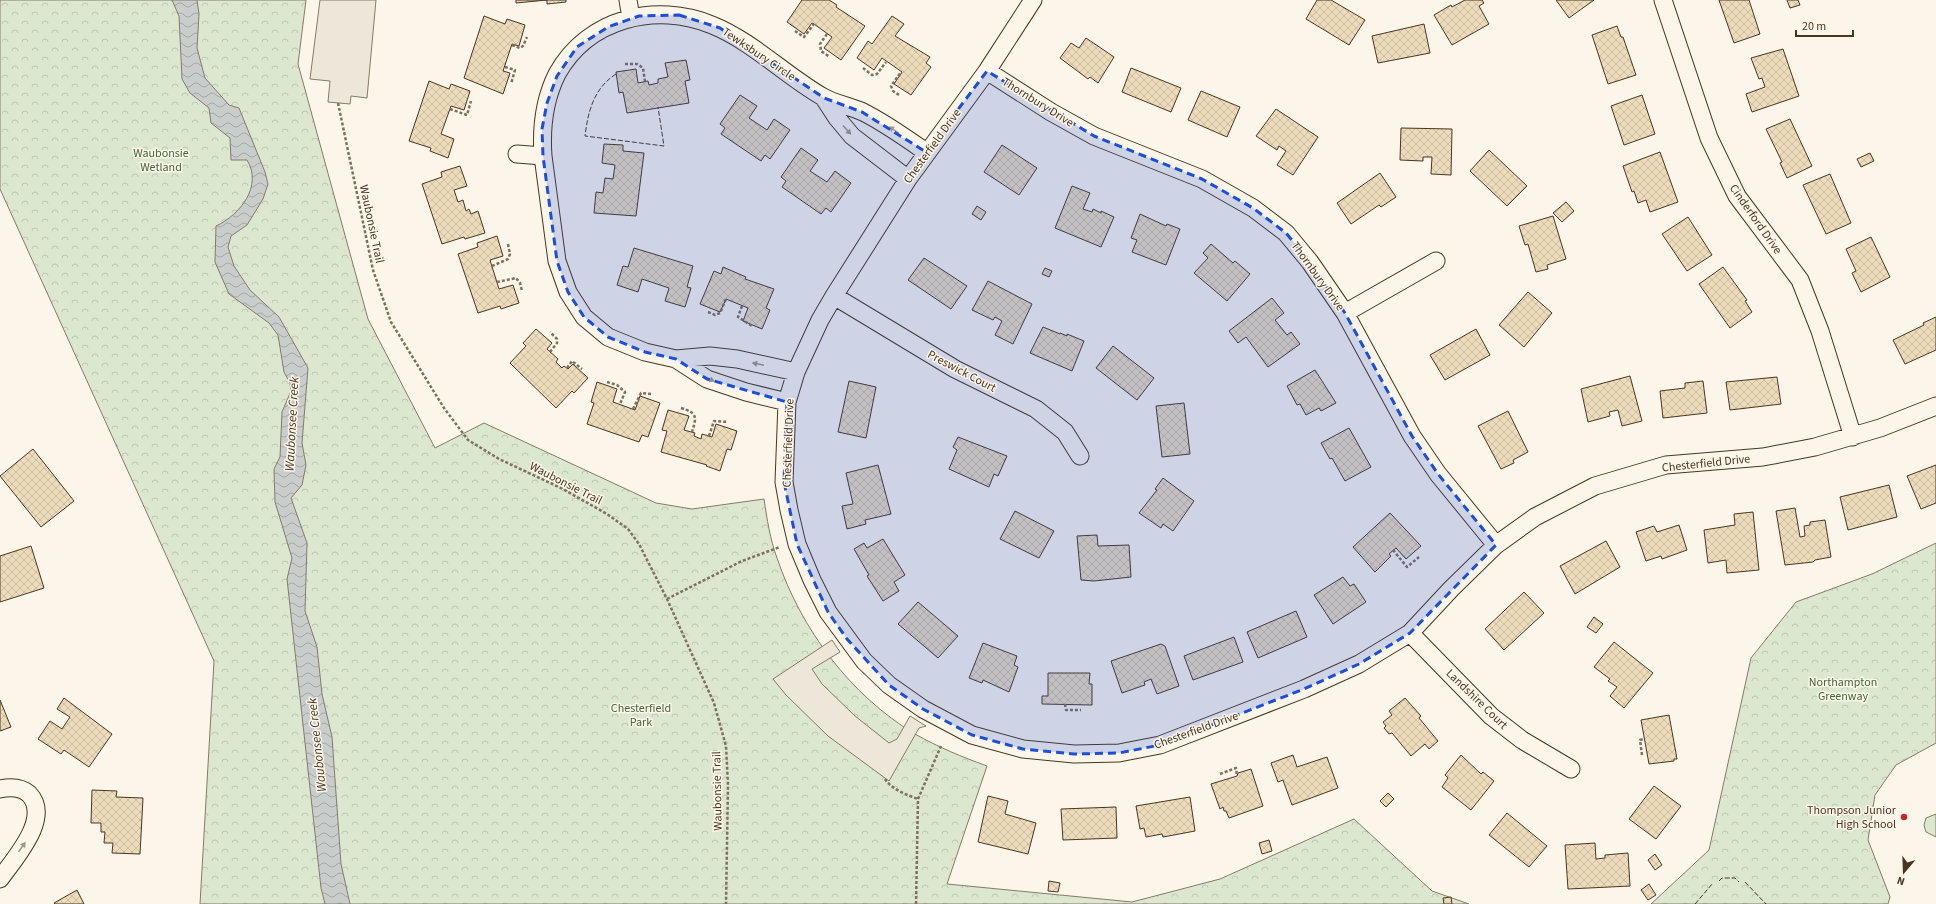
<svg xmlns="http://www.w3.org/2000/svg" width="1936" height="904" viewBox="0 0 1936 904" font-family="'Source Sans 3',sans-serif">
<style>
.green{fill:#dce7d0;stroke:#887966}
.forest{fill:url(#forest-crowns);stroke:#887966}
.parking{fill:#ede7d9;stroke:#887966}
.water{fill:url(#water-waves);stroke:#887966}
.building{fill:url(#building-cross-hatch);stroke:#4a3520}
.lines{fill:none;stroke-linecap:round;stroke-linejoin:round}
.street-casing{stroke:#4a3520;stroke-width:19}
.path{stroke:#7f6f5c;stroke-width:2.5;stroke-dasharray:3 2;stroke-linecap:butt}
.street{stroke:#fbf6e9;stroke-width:17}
.fence{stroke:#4a3520;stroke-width:1;stroke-dasharray:5 2;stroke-linecap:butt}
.oneway{fill:#a29684}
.marked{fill:#1d4ed8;fill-opacity:0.2;stroke:#1d4ed8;stroke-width:3;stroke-dasharray:8 5;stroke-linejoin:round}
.poi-dot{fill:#c62828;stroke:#fbf6e9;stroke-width:1.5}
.labels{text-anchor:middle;stroke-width:3;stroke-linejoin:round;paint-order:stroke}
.street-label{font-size:12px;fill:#4a3520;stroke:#fbf6e9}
.park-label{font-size:12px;fill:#436837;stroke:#fbf6e9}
.poi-label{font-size:12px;fill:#4a3520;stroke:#fbf6e9;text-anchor:end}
.water-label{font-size:13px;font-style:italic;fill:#4a3520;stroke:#fbf6e9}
</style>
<defs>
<pattern id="forest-crowns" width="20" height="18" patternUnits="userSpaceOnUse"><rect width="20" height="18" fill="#dce7d0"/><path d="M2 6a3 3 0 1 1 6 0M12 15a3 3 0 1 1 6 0" fill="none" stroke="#bec7b2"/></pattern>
<pattern id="water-waves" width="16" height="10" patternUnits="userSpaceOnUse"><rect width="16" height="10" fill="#c9cecd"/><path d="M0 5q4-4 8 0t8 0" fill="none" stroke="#a5a8a6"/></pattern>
<pattern id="building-cross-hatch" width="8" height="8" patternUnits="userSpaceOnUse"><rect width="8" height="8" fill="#ecdcbc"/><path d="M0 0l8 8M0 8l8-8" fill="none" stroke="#ccbda1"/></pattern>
</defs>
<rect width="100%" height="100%" fill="#fbf6e9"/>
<path class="green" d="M1936 814V837L1926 832 1924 825 1926 818Z"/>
<path class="forest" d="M0 0H306L298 64 368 319 435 448 484 423 656 503 692 509 764 499C767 519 770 539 777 558 801 629 850 695 915 734 938 747 962 757 987 766L947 884 1132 902 1220 879 1354 819 1432 891 1469 904H200L214 661 0 189Z
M1936 543V743L1896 765 1875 795 1868 840 1890 897 1888 904H1651L1709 850 1751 658 1796 602 1872 574Z"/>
<path class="parking" d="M320 0H376L367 98 351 96 350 104 328 102 330 81 310 79Z
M832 640 840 652 812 669 822 684 855 716 889 743 897 739 910 716 926 726 919 728 889 781 828 736 786 695 773 679Z"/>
<path class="water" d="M172 0H197L199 14 197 48 205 78 229 105 239 108 265 172 268 184 263 199 247 225 231 236 228 247 234 266 250 290 279 317 308 368 302 443 306 465 302 485 291 498 307 543 305 611 317 647 322 694 332 737 341 864 350 904H325L321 888 287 579 292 558 275 502 274 469 280 457 282 412 291 391 290 383 284 372 278 335 269 323 229 294 215 262 216 226C240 215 263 186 247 160H231L230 138 211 123 209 108 190 93 182 79 179 16Z"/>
<path class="building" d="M516 0H566V2L547 4V0L516 3Z
M802 0H829L837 5 836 7 865 26 841 60 824 48 832 37 814 24 812 23 804 34 787 22Z
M1317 0H1331L1365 20 1349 45 1306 19Z
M1465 0H1482L1484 3 1479 6 1489 24 1452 45 1434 15 1451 5 1452 7Z
M1556 0H1594L1569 18Z
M1719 0H1749L1760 34 1734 43Z
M1787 0H1798L1800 5 1790 8Z
M484 16 505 24 507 19 525 25 519 46 512 44 503 71 510 73 503 94 464 78Z
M892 16 904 24 895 36 930 57 926 63 931 67 911 95 894 84 902 72 882 58 874 70 857 58 868 41 872 44Z
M1424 24 1430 53 1378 63 1372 36Z
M1617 26 1621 37H1623L1636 75 1608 84 1592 35Z
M1086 38 1114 57 1098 83 1090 77 1088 79 1060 58 1071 43 1079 48Z
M1783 49 1799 96 1752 112 1746 94 1765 87 1762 78 1759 79 1751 58Z
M686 60 690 80 685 81 689 103 627 113 623 92 619 93 616 72 636 69 638 83 648 81 649 85 658 83V79L668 77 665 63Z
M1131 68 1181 88 1171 112 1122 92Z
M429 81 449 89 451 84 470 91 464 110 451 106 441 134 454 139 448 158 430 151 431 148 409 141Z
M1201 91 1240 107 1227 137 1188 120Z
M740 95 757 106 749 118 767 130 774 119 790 130 770 159 765 155 761 161 721 134 725 128 720 124Z
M1642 95 1655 134 1624 145 1611 106Z
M1276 109 1318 137 1293 175 1277 165 1286 151 1279 146 1277 150 1256 136Z
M1790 119 1812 166 1787 178 1780 163 1782 162 1766 129Z
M1401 128 1452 129 1451 175 1431 174 1432 157H1423V161L1400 160Z
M604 144 623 145V151L644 153 636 216 594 213 596 192 603 193 605 178 613 179 615 165 602 163Z
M1002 145 1037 168 1019 195 984 172Z
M801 148 818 160 810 171 827 182 835 171 851 183 831 212 826 208 821 214 782 187 786 181 781 177Z
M1489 150 1527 186 1507 206 1470 171Z
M1660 152 1678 202 1650 212 1646 200 1638 203 1634 191 1632 192 1623 166Z
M1870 153 1874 161 1861 167 1857 159Z
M460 166 467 186 454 190 458 202 463 200 466 211 469 209 471 214 478 211 485 233 465 239 464 237 442 244 422 184 442 177 441 172Z
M1380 173 1396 197 1381 207 1379 205 1351 224 1337 203Z
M1830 174 1851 223 1826 234 1803 185Z
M1072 186 1090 193 1083 209 1092 212 1093 209 1101 213V211L1114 217 1101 247 1055 228Z
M1566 202 1574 211 1562 222 1553 213Z
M977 206 986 212 981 220 972 214Z
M1140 214 1166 226 1167 224 1180 229 1166 265 1132 252 1137 240 1131 238Z
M1553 216 1566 259 1547 265 1548 269 1536 272 1528 244 1525 245 1519 226Z
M1688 217 1712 255 1687 271 1662 234Z
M497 236 503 256 490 260 499 289 513 285 519 303 501 309 500 306 478 313 458 254 478 247 477 243Z
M1871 237 1890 277 1861 292 1852 273 1856 271 1846 249Z
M1211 244 1233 263 1235 261 1250 274 1227 301 1194 273 1208 258 1203 253Z
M634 248 693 266 687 287 691 288 685 307 665 301 669 288 642 279 638 292 617 285 623 266 628 267Z
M924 258 967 286 951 309 908 280Z
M723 267 746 277 745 279 774 289 766 308 770 310 762 329 743 321 748 308 726 299 720 312 700 304 714 271 721 274Z
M1723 267 1747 300 1745 301 1752 312 1730 328 1699 284Z
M1045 268 1052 271 1049 277 1042 274Z
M988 281 1032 304 1013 344 995 335 1002 321 995 317 993 320 972 310Z
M1528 292 1552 313 1524 347 1499 325Z
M1272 298 1284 313 1275 320 1287 335 1291 332 1300 344 1268 367 1246 337 1238 343 1229 331Z
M1936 317V350L1905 364 1893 340 1924 325 1923 323Z
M1043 327 1060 334V333L1067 336V334L1084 341 1072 371 1030 353Z
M536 329 552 343 547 349 558 359 556 362 562 368 564 366 568 369 573 364 588 378 574 393 572 391 556 408 510 363 526 346 523 343Z
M1476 329 1490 355 1445 380 1430 355Z
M1113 346 1154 378 1137 400 1096 368Z
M1315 370 1336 403 1321 411 1319 408 1306 415 1300 404 1297 405 1287 386Z
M1630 376 1642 421 1622 426 1618 410 1609 412 1610 416 1588 422 1581 389Z
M1777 377 1781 404 1730 410 1726 382Z
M849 381 876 387 866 438 838 432Z
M1703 381 1707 413 1663 418 1660 391 1685 388V383Z
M597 382 617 389 613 402 635 410 640 396 660 403 648 437 642 435 639 442 587 424 594 403 591 402Z
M1184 403 1190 454 1162 457 1156 406Z
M668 410 689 416 684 430 695 433 694 436 701 439 702 434 712 437 716 424 737 431 731 450 727 449 720 471 706 466 707 465 661 452 667 431 662 430Z
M1508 411 1528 452 1513 460 1514 463 1501 469 1478 426Z
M1349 428 1371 467 1345 481 1332 458 1330 459 1321 443Z
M958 437 1007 456 998 476 994 474 989 487 949 469 957 450 953 447Z
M33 449 74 501 41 527 0 476Z
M878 465 891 514 865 520 866 524 847 529 842 506 853 504 846 473Z
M1936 465V503L1921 509 1907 476Z
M1163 478 1194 501 1173 531 1163 524 1161 528 1139 513 1157 490 1155 489Z
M1889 485 1897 517 1848 530 1840 497Z
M1795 508 1800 537 1805 536 1804 526 1810 525V522L1825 520 1831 557 1815 560 1813 562 1785 565 1776 511Z
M1015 511 1054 531 1039 558 1000 539Z
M1753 512 1759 570 1727 573 1726 560 1708 563 1704 530 1735 525 1734 514Z
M1390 513 1421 546 1406 559 1396 548 1389 554 1391 556 1375 572 1353 547Z
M1679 525 1687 550 1662 559 1661 556 1646 561 1636 532 1654 526 1657 532Z
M1097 535 1098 546 1129 545 1131 577 1094 581 1081 580 1077 536Z
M883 539 905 575 894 582 899 591 883 601 867 576 869 575 854 549 864 543 867 548Z
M1606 541 1620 567 1575 594 1560 566Z
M31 546 44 588 0 602V556Z
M1343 577 1350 586 1354 584 1366 602 1333 624 1314 595Z
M1524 592 1544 613 1504 650 1485 629Z
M918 602 958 636 938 658 898 624Z
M1296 611 1307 637 1258 658 1247 632Z
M1594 617 1603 624 1596 633 1587 627Z
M1234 637 1243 662 1193 680 1184 656Z
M1614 642 1653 673 1624 708 1610 696 1617 687 1608 681 1610 679 1594 667Z
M983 643 1017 656 1014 665 1018 667 1009 692 983 680 982 683 969 678Z
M1161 644 1165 646 1179 686 1157 694 1151 679 1144 682 1145 685 1122 693 1111 661Z
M1048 673H1090L1089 684H1092V705L1042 704V696H1048Z
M64 698 112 734 89 767 64 750 61 754 38 739 50 721 62 729 70 717 57 709Z
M1405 698 1421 716 1419 718 1438 741 1429 749 1425 744 1411 756 1392 733 1389 734 1384 728 1386 726 1383 722 1392 715 1389 711Z
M0 700 11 727 0 731Z
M1669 715 1677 759H1674V761L1649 764 1641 720Z
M1293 755 1297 767 1327 757 1338 788 1292 805 1283 780 1278 782 1271 763Z
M1461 755 1481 774 1483 772 1494 781 1471 810 1442 787 1448 778 1445 775Z
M1251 769 1263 806 1229 818 1226 811H1224L1223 807 1220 809 1211 784 1237 776 1238 773Z
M1654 786 1681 806 1656 839 1629 819Z
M92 790 117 791 116 797 143 798 140 854 112 853 113 843H104L105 832H101V823H91Z
M1388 793 1394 799 1386 807 1380 801Z
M988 796 1008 801 1005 814 1036 823 1028 854 978 842Z
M1190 797 1195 831 1163 837 1162 834 1146 837 1144 828 1140 829 1136 806Z
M1116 807 1117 838 1063 840 1061 809Z
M1507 813 1547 846 1529 867 1489 835Z
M1269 840 1272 851 1262 854 1259 843Z
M1595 843 1596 859 1605 858V855L1628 853 1630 886 1568 889 1565 845Z
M1655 854 1662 865 1655 870 1648 860Z
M1049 881 1060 883 1058 892 1048 891Z
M1649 884 1656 895 1648 900 1641 890Z
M77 890 84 904H55L54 903Z
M1451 897 1452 904H1444L1443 898Z"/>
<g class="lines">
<g class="street-casing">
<path id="street" d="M628 0 631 18
M1033 0 987 71 908 179 834 296 820 320 796 372 787 402 784 482 789 510 797 544 812 580 828 612 864 661 889 685 923 709 972 735 1023 749 1074 754 1119 753 1160 745 1304 689 1359 664 1410 633 1451 589 1496 545 1535 517 1595 486 1666 465 1763 457 1815 447 1880 428 1936 406
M1663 0 1709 138 1737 196 1800 280 1820 331 1853 437
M987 71 1051 112 1094 136 1202 179 1253 208 1286 233 1310 262 1345 313 1412 436 1438 474 1496 545
M824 98 837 118 852 136 908 179
M517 154 543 156 557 261 568 292 584 317 608 337 645 352 676 359 710 356 737 359 796 372
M543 156C541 128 544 100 557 74 588 18 656 2 712 25 752 41 786 76 823 97 835 104 850 106 863 112 885 123 906 138 926 152
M834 296 955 369 1036 409 1065 432 1080 456
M1345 313 1436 261
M676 359 707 379 746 392 787 402
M1410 633 1491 716 1522 740 1571 769
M0 789C10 787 21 787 29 794 52 818 14 859 0 879"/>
</g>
<path class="path" d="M795 31 804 37 814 24
M827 34 820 44 821 51 830 57
M512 45 520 48 523 46 527 37
M625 64H637L643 68 645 82
M505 67 515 70 511 84
M863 68 872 75 877 74 886 62
M899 95 893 91 891 86 901 72
M338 103 373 270 391 322 444 408 468 440 499 459 561 488 607 514 628 529 639 544 667 599 714 703 726 746 728 785 726 904
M450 109 467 115 471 101
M492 266 508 259 510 254 508 244
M497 282 516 278 520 283 522 291
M742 306 738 317 752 326
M708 312 715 315 720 313 726 299
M550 352 557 343V339L550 332
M567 368 572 361 582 369
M607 382 617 385 625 392 620 404
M681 408C697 413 697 416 692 432
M633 409 641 393 652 394
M709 436 714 421 728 422
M1393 550 1407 567 1419 557
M667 599 742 561 780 547
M1065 704 1066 710H1081
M1642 755 1640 740 1644 739
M1220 774 1236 768 1237 776
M885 779C891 789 907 795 918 799
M916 904 918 799 941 746"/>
<use href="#street" class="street"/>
<path class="fence" d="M616 74C594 88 588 111 585 136L664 146 658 107
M1719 881 1722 878H1735L1739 882
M1745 882 1766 904
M1695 904 1713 883"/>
</g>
<defs><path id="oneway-solid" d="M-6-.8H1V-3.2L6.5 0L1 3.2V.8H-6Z"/></defs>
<g class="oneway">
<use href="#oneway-solid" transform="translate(847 130) rotate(48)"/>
<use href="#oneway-solid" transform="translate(894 130) rotate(-146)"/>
<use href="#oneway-solid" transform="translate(758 364) rotate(-168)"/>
<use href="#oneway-solid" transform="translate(709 379) rotate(24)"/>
<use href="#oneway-solid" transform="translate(22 847) rotate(-55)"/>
</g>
<path class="marked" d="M679 15 720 28 824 98 862 112 926 152 987 71 1094 136 1202 179 1253 208 1286 233 1310 262 1345 313 1412 436 1438 474 1496 545 1410 633 1359 664 1304 689 1160 745 1119 753 1074 754 1023 749 972 735 923 709 889 685 847 639 828 612 797 544 784 482 787 402 707 379 676 359 645 352 608 337 584 317 568 292 557 261 543 156 542 129 547 103 557 76 577 47 608 27 639 16Z"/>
<circle class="poi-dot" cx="1904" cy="817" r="4"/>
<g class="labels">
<g class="street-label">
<text transform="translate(759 54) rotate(34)" y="4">Tewksbury Circle</text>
<text transform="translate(1038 102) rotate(32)" y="4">Thornbury Drive</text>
<text transform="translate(932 146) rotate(-54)" y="4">Chesterfield Drive</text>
<text transform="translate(1756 219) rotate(55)" y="4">Cinderford Drive</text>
<text transform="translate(372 224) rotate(78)" y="4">Waubonsie Trail</text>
<text transform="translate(1318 276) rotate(54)" y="4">Thornbury Drive</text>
<text transform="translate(962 371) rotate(28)" y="4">Preswick Court</text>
<text transform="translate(788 443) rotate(-88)" y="4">Chesterfield Drive</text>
<text transform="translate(1706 463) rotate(-6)" y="4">Chesterfield Drive</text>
<text transform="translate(566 483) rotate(27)" y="4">Waubonsie Trail</text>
<text transform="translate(1477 699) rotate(44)" y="4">Landshire Court</text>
<text transform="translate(1196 730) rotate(-20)" y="4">Chesterfield Drive</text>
<text transform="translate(717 791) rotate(-91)" y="4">Waubonsie Trail</text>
</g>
<g class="park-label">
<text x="161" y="157">Waubonsie<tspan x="161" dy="14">Wetland</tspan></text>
<text x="1843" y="686">Northampton<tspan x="1843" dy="14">Greenway</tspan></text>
<text x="641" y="712">Chesterfield<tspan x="641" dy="14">Park</tspan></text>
</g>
<g class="poi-label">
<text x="1896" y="814">Thompson Junior<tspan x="1896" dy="14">High School</tspan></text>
</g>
<g class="water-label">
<text transform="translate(291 424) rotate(-87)" y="5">Waubonsee Creek</text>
<text transform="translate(316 745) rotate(-96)" y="5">Waubonsee Creek</text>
</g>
</g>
<g transform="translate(1904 872) rotate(199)" stroke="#fbf6e9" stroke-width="3" paint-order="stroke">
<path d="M0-3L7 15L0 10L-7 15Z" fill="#4a3520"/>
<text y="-6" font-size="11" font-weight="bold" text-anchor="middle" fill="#4a3520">N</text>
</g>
<path d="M1796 30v6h57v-6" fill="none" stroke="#4a3520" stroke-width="2"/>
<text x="1802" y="30" font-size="12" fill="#4a3520" stroke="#fbf6e9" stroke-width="3" paint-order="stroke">20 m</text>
</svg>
